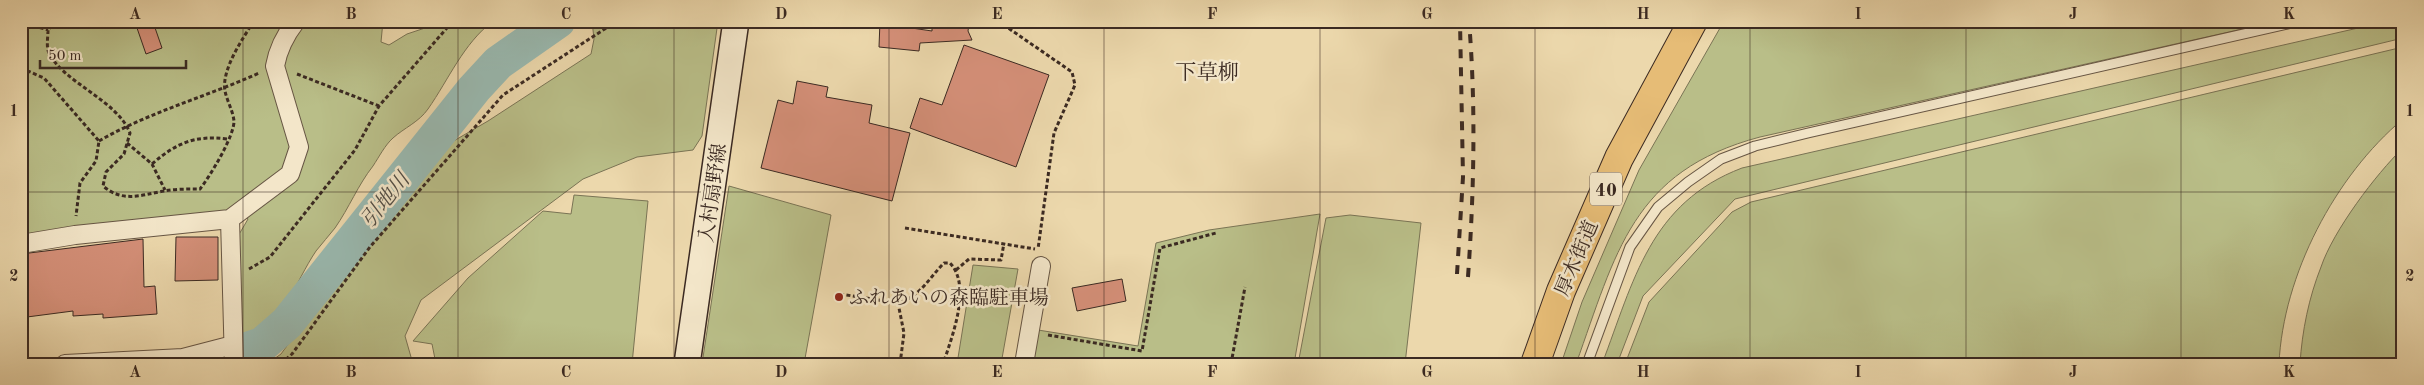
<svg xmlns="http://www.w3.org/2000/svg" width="2424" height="385" viewBox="0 0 2424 385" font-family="'Old Standard TT','Noto Serif JP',serif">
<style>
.green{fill:#b9be88;stroke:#7a7455}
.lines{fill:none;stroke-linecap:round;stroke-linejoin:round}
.river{stroke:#99b9b0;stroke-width:35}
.building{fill:#d48f78;stroke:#3b2a22}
.lane-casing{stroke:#675644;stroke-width:11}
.street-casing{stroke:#675644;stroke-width:20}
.secondary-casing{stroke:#3b2a22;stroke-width:28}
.primary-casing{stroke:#3b2a22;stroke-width:30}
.path{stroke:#3b2a22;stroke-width:3;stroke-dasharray:4 2.5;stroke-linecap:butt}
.lane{stroke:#f3e6c9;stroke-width:9}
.street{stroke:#f3e6c9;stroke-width:18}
.secondary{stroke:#f3e6c9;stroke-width:25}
.primary{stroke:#e6bc76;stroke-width:28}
.rail{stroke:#3b2a22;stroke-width:4;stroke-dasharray:9 9;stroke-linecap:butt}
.grid{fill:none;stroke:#3b2a22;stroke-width:1;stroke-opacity:0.55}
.poi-dot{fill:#8f2418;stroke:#f3e6c9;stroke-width:2}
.labels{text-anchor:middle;stroke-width:5;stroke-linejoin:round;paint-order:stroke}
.shield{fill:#f3e6c9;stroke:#726254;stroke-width:1}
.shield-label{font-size:19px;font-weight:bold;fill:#3b2a22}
.street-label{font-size:20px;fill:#3b2a22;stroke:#f3e6c9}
.poi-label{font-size:20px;fill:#3b2a22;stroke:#f3e6c9;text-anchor:start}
.neighbourhood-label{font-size:21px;fill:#3b2a22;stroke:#f3e6c9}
.water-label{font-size:21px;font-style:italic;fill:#524e46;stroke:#f3e6c9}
.neatline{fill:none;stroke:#3b2a22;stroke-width:2}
.grid-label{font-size:16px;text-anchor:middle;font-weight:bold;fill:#3b2a22}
</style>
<rect width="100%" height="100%" fill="#ecd8ac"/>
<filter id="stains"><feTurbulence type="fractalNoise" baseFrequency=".004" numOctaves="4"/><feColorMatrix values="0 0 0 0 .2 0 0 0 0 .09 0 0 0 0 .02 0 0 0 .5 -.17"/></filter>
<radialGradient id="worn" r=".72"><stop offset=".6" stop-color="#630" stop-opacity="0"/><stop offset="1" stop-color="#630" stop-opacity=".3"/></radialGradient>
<path class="green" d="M21 21H383L381 42 389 45 407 34 425 28 426 21H493C463 44 449 79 428 109 419 122 404 128 393 138 385 145 379 157 373 166 358 185 349 208 335 228 329 236 322 243 316 251 295 282 282 328 243 341L237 335 234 243 248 219 244 214 21 235Z
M592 21H718L702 136 693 150 637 157 583 179 421 300 405 336 413 364H267L281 354 386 210 445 146 488 121 591 54 594 39Z
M1724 21H2278L1760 137C1632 171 1616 253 1576 364H1561L1582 302 1639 170Z
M2389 21H2403V38L1735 199 1643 296 1617 364H1602C1634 280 1650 203 1742 168Z
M2403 47V119C2335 176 2283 275 2279 364H1625L1649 302 1732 212 1751 202Z
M2403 148V364H2300C2302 331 2309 297 2321 267 2333 231 2376 174 2403 148Z
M729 186 831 215 804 364H702Z
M574 195 648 201 632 364H436L432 344 413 341 468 278 543 211 571 214Z
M1320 214 1294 364H1032L1038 330 1138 346 1156 243 1209 230Z
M1350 215 1421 223 1405 364H1298L1326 218Z
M973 265 1018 269 1001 364H957Z"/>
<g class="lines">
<path class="river" d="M205 364 263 344 287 323 474 89 498 63 558 21"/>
</g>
<path class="building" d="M880 21H899L898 26 932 31V24H969L968 31 972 40 920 43 919 51 879 47Z
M153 22 162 48 146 54 137 28Z
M964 45 1049 75 1016 167 910 128 920 98 942 105Z
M797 81 828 87 826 97 872 105 869 123 910 133 892 201 761 168 778 100 793 104Z
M176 237H218V280L175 281Z
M143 239 144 287 155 286 157 314 103 318V314L73 316V311L27 317 21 254Z
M1122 279 1126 301 1077 311 1072 288Z"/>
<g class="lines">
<g class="lane-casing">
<path id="lane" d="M1587 364 1630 247 1658 207 1688 182 1721 159 1755 146 1808 133 2301 21"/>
</g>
<g class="street-casing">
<path id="street" d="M230 219 234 364
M21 244 75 235 230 219 290 174 299 147 275 66C278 49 286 34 296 21
M65 364 183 358 233 345
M1024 364 1041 266"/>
</g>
<g class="secondary-casing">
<path id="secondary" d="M687 364 736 21"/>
</g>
<g class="primary-casing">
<path id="primary" d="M1535 364 1561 291 1619 158 1693 21"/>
</g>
<path class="path" d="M57 21 48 30C48 37 46 47 49 53 64 83 117 100 130 133L124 154 106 172 103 186C123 203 141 195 164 191 175 189 188 189 200 189 210 176 234 137 234 121 233 111 227 101 225 91 221 70 243 38 254 21
M998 21 1072 72 1075 85 1054 133 1038 249
M21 22 48 30
M21 68 44 78 99 141 96 161 80 183 76 216
M297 74 379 106
M99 141C149 112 206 97 259 73
M127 143 152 164 165 190
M152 164C176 143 195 135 227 139
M905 228 1035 249
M249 269 270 257 355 150 379 106 453 21
M956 270 969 259 1001 260 1004 243
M840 294 898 303
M1048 335 1142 351 1160 248 1216 233
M281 364 292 354 370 247 503 95 617 21
M900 364 904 333 898 303C920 297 929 278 944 263H950C972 286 952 337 943 364
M1231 364 1245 287"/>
<use href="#lane" class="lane"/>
<use href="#street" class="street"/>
<use href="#secondary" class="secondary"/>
<use href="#primary" class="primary"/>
<path class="rail" d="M1457 274 1463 177 1460 21
M1468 277C1474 191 1476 107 1469 21"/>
</g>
<path class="grid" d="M243 21V364M458 21V364M674 21V364M889 21V364M1104 21V364M1320 21V364M1535 21V364M1750 21V364M1966 21V364M2181 21V364M21 192H2403"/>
<circle class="poi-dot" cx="839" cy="297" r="5"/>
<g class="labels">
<rect class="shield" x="1590" y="172.5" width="32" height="33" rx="4"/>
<g class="shield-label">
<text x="1606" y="196">40</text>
</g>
<g class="street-label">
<text transform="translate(712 193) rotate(-82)" y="7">入村扇野線</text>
<text transform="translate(1576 258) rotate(-67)" y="7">厚木街道</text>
</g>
<g class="poi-label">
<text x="849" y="304">ふれあいの森臨駐車場</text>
</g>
<g class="neighbourhood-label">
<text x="1207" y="79">下草柳</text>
</g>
<g class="water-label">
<text transform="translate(385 200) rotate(-51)" y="7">引地川</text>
</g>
</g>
<rect width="2424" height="385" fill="none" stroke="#ecd8ac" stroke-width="55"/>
<path d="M40 60v8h146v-8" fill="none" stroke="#3b2a22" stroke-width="2.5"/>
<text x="48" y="60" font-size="15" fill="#3b2a22" stroke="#f3e6c9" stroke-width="4" paint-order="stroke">50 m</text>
<rect x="28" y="28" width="2368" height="330" class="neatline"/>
<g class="grid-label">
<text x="135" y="19">A</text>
<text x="351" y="19">B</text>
<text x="566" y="19">C</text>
<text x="781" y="19">D</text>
<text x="997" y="19">E</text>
<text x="1212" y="19">F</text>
<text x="1427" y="19">G</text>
<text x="1643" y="19">H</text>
<text x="1858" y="19">I</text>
<text x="2073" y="19">J</text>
<text x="2289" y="19">K</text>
<text x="14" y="116">1</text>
<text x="2410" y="116">1</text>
<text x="14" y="281">2</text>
<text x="2410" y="281">2</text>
<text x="135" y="377">A</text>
<text x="351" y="377">B</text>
<text x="566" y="377">C</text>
<text x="781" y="377">D</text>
<text x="997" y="377">E</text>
<text x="1212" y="377">F</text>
<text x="1427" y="377">G</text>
<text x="1643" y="377">H</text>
<text x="1858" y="377">I</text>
<text x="2073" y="377">J</text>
<text x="2289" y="377">K</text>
</g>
<rect width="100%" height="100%" filter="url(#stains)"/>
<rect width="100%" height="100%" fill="url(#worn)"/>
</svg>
